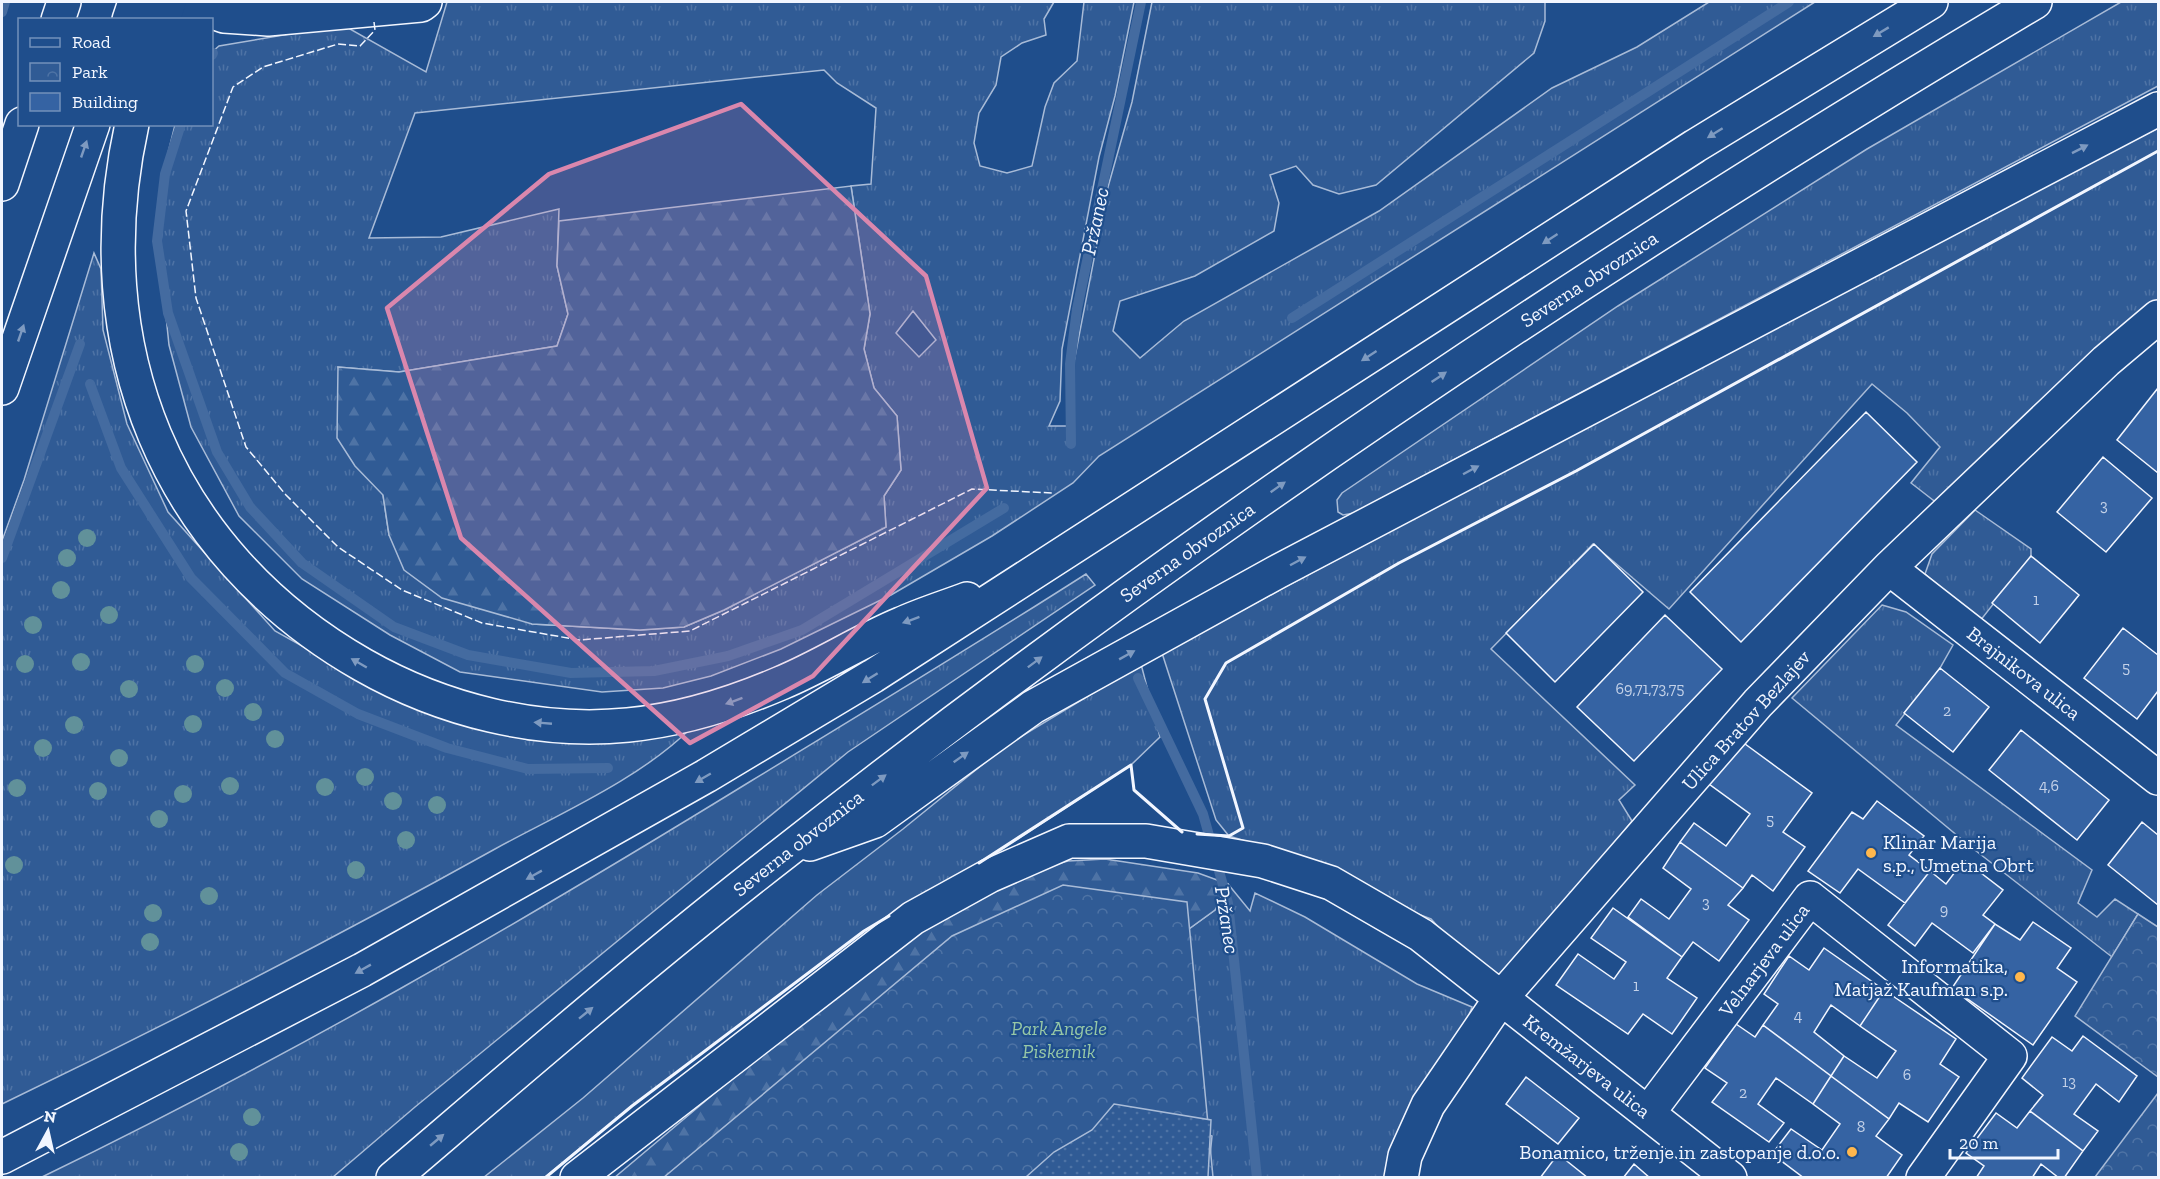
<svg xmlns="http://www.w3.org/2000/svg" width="2160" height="1179" viewBox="0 0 2160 1179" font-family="'Zilla Slab',serif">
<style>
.grass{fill:url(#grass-tufts);stroke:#a8bbd7;stroke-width:1.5;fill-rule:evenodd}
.forest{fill:url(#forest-firs);stroke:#a8bbd7;stroke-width:1.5}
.park{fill:url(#park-crowns);stroke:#a8bbd7;stroke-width:1.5}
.garden{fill:url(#garden-dots);stroke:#a8bbd7;stroke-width:1.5}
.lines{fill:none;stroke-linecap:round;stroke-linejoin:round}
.stream{stroke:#446ba0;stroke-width:10}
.building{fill:#3563a3;stroke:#f2f6ff;stroke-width:1.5}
.minor-casing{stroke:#f2f6ff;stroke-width:36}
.highway-casing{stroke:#f2f6ff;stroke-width:36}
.minor{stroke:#1f4e8c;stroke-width:33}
.highway{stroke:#1f4e8c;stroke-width:33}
.fence{stroke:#f2f6ff;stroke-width:1.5;stroke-dasharray:8 3;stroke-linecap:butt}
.wall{stroke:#f2f6ff;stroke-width:3}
.tree{fill:#61919a}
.oneway{fill:#7e9ac0}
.marked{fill:#da87ad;fill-opacity:0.2;stroke:#da87ad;stroke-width:4.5;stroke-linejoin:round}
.poi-dot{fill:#ffb74d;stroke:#1f4e8c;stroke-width:2}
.labels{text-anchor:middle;stroke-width:4.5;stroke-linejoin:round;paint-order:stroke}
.number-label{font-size:16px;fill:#c3d1e8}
.street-label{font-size:20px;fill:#f2f6ff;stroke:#1f4e8c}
.poi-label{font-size:20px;fill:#f2f6ff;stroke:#1f4e8c;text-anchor:end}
.park-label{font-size:20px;font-style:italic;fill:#97c8a6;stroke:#1f4e8c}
.water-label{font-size:21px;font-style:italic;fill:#f2f6ff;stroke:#1f4e8c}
</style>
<defs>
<pattern id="grass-tufts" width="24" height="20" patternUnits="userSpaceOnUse" patternTransform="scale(1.5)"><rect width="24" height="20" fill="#305b95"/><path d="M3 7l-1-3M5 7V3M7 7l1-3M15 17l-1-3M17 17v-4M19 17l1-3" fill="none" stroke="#4e73a5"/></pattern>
<pattern id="forest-firs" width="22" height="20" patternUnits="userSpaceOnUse" patternTransform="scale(1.5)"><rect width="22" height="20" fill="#305b95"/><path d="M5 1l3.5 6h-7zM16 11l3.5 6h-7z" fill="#4e73a5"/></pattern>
<pattern id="park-crowns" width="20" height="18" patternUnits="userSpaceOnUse" patternTransform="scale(1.5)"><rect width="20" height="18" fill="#305b95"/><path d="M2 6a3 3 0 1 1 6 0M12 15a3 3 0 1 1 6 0" fill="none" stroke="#4e73a5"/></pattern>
<pattern id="garden-dots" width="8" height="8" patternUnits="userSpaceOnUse" patternTransform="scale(1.5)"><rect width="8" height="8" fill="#305b95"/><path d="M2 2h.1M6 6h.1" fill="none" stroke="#4e73a5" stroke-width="1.8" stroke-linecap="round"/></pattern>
</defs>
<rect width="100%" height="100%" fill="#1f4e8c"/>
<path class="grass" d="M447 2H1054L1044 19 1046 35 1022 43 1001 57 996 85 979 113 974 143 980 166 1007 173 1032 166 1045 107 1054 83 1077 61 1084 2H1134L1115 96 1099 157 1062 349 1060 401 1049 426H1070L1071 377 1108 187 1132 102 1152 2H1545V21L1534 53 1376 185 1339 194 1313 185 1296 166 1270 175 1279 203 1274 231 1195 276 1120 301 1113 331 1140 358 1184 321 1379 211 1552 88 1637 47 1709 2H1815L1099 456 1073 483 992 536 891 595 781 649 711 676 663 688 602 692 460 672 390 635 302 579 239 516 191 427 169 345 160 257 167 157 175 125 212 124V52L219 46 343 25 426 72ZM824 70 837 83 876 108 871 184 851 186 870 314 864 349 874 388 897 416 901 470 884 496 886 527 724 610 684 627 640 630 532 624 389 535 383 495 338 367 399 372 557 346 568 314 557 266 559 209 441 237 369 238 415 113ZM913 311 936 340 919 357 896 333Z
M2121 2H2158V86L1354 513 1343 515 1338 512 1337 500 1342 493 1618 306 1867 149Z
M2158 128V310L2035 405 1942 507 1911 483 1940 447 1907 413 1872 384 1669 609 1593 544 1491 649 1635 785 1619 800 1632 821 1502 981 1470 962 1431 919 1402 908 1275 850 1229 836 1216 820 1162 653 1859 280Z
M94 253 101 269 103 330 127 424 168 512 275 631 397 699 528 740 614 741 691 728C640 779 559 814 495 849 333 939 168 1024 2 1104V541L24 480Z
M1975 510 2031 549V556L1980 621 1925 574 1932 554Z
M1086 574 1095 585 848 752 415 1107 333 1177H42C286 1059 520 923 751 781 863 713 975 645 1086 574Z
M1882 605 1906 612 1953 645 1940 668 1896 725 2092 870 2078 903 2097 917 2115 899 2138 914 2112 957 1971 847 1792 698Z
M1141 664 1160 737 1131 765 995 854 864 931 632 1106 545 1177 483 1178 583 1098 817 895 903 829 1004 747Z
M1228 884 1250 911 1255 893 1305 917 1417 984 1472 1007 1461 1040 1389 1177H1208L1212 1136 1114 1104 1182 934 1215 910Z"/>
<path class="forest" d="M851 186 870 314 864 349 874 388 897 416 901 470 884 496 886 527 724 610 684 627 640 630 532 624 442 598 404 570 389 535 383 495 355 466 337 438 338 367 399 372 557 346 568 314 557 266 559 221Z
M1105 859 1198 873 1228 884 1215 910 1182 934 1026 1177 614 1178 830 996 932 923 1038 869 1068 861Z"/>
<path class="park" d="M1063 885 1187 902 1213 1177 663 1178 952 936Z
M2138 914 2158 927V1077L2075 1016Z
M2158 1093V1177H2095Z"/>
<path class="garden" d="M1114 1104 1211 1120 1208 1177H1026L1054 1152 1092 1130Z"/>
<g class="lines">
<path class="stream" d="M2 12 5 2
M212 55 213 53
M181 124 165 174 157 241 168 313 217 452 250 507 302 563 394 627 468 655 571 673 654 671 728 656 802 630 1004 508
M1292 318 1789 2
M90 384 121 468 191 578 285 673 358 714 447 748 528 769 608 768
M1071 444 1070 364 1077 309 1141 2
M2 558 80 344
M1138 678 1203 814 1228 903 1257 1178"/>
</g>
<path class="building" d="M2158 388V473L2117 440Z
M1866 412 1917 462 1741 642 1690 592Z
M2103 457 2152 498 2106 552 2057 512Z
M1594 544 1643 592 1555 682 1506 633Z
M2031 556 2079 595 2040 643 1992 603Z
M1665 615 1722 669 1634 761 1577 707Z
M2123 628 2158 655V691L2137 719 2084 678Z
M1940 668 1989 707 1953 752 1904 713Z
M2021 730 2109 800 2077 840 1989 770Z
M1741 741 1812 793 1783 832 1805 847 1773 891 1752 875 1743 888 1680 842 1694 823 1726 846 1750 814 1709 784Z
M1877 801 1924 836 1909 855 1930 871 1905 903 1858 869 1840 893 1808 871 1852 812 1863 819Z
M2142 822 2158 835V905L2108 865Z
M1680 842 1743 888 1728 905 1749 920 1719 961 1693 942 1682 957 1628 917 1641 899 1669 919 1691 889 1663 868Z
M1964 860 2003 890 1983 915 1995 924 1973 953 1932 923 1915 946 1888 925 1930 871 1946 884Z
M1613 908 1682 957 1667 978 1697 998 1672 1034 1643 1014 1628 1034 1556 985 1578 954 1614 979 1626 962 1591 938Z
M2033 922 2071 948 2057 968 2077 982 2033 1045 1952 988 1995 924 2020 940Z
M1824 948 1884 990 1860 1026 1831 1005 1814 1032 1844 1056 1831 1076 1763 1025 1778 1004 1764 994 1789 956 1809 970Z
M1884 990 1956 1039 1940 1064 1959 1077 1928 1122 1899 1103 1889 1119 1831 1076 1844 1056 1877 1078 1896 1051 1860 1026Z
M1736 1024 1755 1037 1763 1025 1831 1076 1813 1104 1776 1078 1758 1104 1784 1123 1769 1142 1712 1102 1727 1083 1705 1068Z
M2083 1036 2137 1076 2119 1102 2096 1084 2074 1114 2098 1131 2083 1151 2030 1111 2043 1095 2022 1078 2052 1037 2072 1051Z
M1831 1076 1889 1119 1876 1136 1902 1155 1886 1178H1804L1772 1154 1791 1129 1822 1150 1840 1124 1813 1104Z
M1526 1077 1579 1118 1558 1144 1506 1104Z
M2030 1111 2083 1151 2064 1178H2059L2041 1164 2032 1178H1976L1984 1166 1966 1153 1996 1113 2017 1128Z
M1558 1154 1588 1178H1540Z
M1634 1164 1650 1178H1623Z"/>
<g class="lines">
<g class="minor-casing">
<path id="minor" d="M184 2 224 16 268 19 421 5 425 2
M1889 568 2158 778
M1648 1113 1810 898 2010 1056 1923 1178
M577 1178 913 918 989 876 1069 841H1146L1263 861 1331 883 1421 935 1730 1178
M1401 1178 1405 1156 1428 1105 1501 998 1758 703 1889 568 2106 361 2158 317"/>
</g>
<g class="highway-casing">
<path id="highway" d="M58 20 64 2
M129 20 135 2
M163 20 169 2
M132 124C83 346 165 552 363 665 442 710 537 734 628 725 681 720 732 704 781 683 822 666 860 641 901 624 923 614 946 607 967 599
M2 184 22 124
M2 388 93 124
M810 844 875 821 1033 707 1277 572 2158 109
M2 1157 362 970 706 776 873 676 1695 146 1931 2
M393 1178C522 1068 650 957 784 853 1181 540 1601 260 2035 2"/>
</g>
<use href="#minor" class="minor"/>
<use href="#highway" class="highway"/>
<path class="fence" d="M374 22 375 30 360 46 338 44 263 67 233 87 186 211 196 298 246 447 286 495 338 547 402 590 482 623 579 640 690 631 972 489 1052 493"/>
<path class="wall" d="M1197 834 1229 836 1243 828 1205 699 1226 663 1399 563 1576 471 2158 151
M979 863 1131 765 1134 790 1182 832
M545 1178 632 1106 864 931 889 916"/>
</g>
<g class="tree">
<circle cx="87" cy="538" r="9"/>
<circle cx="67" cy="558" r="9"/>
<circle cx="61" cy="590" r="9"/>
<circle cx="109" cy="615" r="9"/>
<circle cx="33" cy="625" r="9"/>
<circle cx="81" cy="662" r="9"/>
<circle cx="25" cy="664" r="9"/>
<circle cx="195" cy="664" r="9"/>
<circle cx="225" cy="688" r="9"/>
<circle cx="129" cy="689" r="9"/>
<circle cx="253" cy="712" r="9"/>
<circle cx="193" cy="724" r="9"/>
<circle cx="74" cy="725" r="9"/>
<circle cx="275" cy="739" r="9"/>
<circle cx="43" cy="748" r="9"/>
<circle cx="119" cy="758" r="9"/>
<circle cx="365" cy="777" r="9"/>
<circle cx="230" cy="786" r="9"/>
<circle cx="325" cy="787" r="9"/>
<circle cx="17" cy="788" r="9"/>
<circle cx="98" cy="791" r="9"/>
<circle cx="183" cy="794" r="9"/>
<circle cx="393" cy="801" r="9"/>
<circle cx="437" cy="805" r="9"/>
<circle cx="159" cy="819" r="9"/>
<circle cx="406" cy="840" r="9"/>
<circle cx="14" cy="865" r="9"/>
<circle cx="356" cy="870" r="9"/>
<circle cx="209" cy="896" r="9"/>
<circle cx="153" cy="913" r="9"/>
<circle cx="150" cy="942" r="9"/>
<circle cx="252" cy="1117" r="9"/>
<circle cx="239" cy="1152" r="9"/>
</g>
<defs><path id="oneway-solid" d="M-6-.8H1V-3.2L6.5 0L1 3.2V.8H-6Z" transform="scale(1.5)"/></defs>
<g class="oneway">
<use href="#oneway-solid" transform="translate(1881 32) rotate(149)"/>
<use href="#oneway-solid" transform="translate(1715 133) rotate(148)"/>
<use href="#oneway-solid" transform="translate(84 149) rotate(-71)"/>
<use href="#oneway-solid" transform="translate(2080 149) rotate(-27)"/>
<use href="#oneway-solid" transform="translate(1550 239) rotate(147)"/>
<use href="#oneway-solid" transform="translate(21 333) rotate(-71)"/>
<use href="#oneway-solid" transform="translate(1369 356) rotate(147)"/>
<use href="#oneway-solid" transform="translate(1439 377) rotate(-34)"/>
<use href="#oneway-solid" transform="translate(1471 470) rotate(-28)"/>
<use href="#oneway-solid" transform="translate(1278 487) rotate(-35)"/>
<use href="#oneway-solid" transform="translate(1298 561) rotate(-28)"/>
<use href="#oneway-solid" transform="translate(911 620) rotate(160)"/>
<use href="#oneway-solid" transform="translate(1127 655) rotate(-29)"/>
<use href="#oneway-solid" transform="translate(1035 662) rotate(-37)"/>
<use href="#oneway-solid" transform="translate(359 663) rotate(-150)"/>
<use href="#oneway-solid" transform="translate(870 678) rotate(148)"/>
<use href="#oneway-solid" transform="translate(734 701) rotate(160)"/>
<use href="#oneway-solid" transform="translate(543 723) rotate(-175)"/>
<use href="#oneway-solid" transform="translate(961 757) rotate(-35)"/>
<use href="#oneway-solid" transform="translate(703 778) rotate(150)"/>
<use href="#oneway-solid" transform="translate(879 780) rotate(-37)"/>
<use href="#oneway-solid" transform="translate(534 875) rotate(151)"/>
<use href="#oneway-solid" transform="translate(363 969) rotate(151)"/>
<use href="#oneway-solid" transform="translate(586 1013) rotate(-39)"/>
<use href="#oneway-solid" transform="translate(437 1140) rotate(-40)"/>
</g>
<path class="marked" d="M741 104 926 276 987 488 813 676 690 743 461 538 387 308 549 174Z"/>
<g class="poi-dot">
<circle cx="1871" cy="853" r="6"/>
<circle cx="2020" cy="977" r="6"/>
<circle cx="1852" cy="1152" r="6"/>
</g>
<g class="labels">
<g class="number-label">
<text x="2104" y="511">3</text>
<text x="2036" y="605">1</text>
<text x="2126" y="673">5</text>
<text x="1650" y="694">69,71,73,75</text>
<text x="1947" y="716">2</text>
<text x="2049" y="791">4,6</text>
<text x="1770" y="825">5</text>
<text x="1706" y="908">3</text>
<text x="1944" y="915">9</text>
<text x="1636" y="991">1</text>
<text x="1798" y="1021">4</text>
<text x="1907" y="1080">6</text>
<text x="2069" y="1087">13</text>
<text x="1743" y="1098">2</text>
<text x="1861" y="1132">8</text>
</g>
<g class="street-label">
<text transform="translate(1589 279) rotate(-33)" y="7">Severna obvoznica</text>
<text transform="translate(1187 552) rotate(-35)" y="7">Severna obvoznica</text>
<text transform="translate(2024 673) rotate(38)" y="7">Brajnikova ulica</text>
<text transform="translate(1746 720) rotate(-48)" y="7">Ulica Bratov Bezlajev</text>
<text transform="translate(798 843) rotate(-38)" y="7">Severna obvoznica</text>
<text transform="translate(1764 960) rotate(-53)" y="7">Velnarjeva ulica</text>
<text transform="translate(1587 1066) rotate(38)" y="7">Kremžarjeva ulica</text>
</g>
<g class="poi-label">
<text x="1883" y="849" text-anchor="start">Klinar Marija<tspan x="1883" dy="23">s.p., Umetna Obrt</tspan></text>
<text x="2008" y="973">Informatika,<tspan x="2008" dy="23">Matjaž Kaufman s.p.</tspan></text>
<text x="1840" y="1159">Bonamico, trženje in zastopanje d.o.o.</text>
</g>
<g class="park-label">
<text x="1059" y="1035">Park Angele<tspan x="1059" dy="23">Piskernik</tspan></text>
</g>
<g class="water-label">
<text transform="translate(1095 221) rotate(-78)" y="7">Pržanec</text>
<text transform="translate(1227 920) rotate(81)" y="7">Pržanec</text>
</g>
</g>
<rect width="2160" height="1179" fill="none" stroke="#f2f6ff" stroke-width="6"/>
<rect x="18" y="18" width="195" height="108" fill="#1f4e8c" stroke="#7391ba" stroke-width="1.5"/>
<rect x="30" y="38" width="30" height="9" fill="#1f4e8c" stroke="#7391ba" stroke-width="1.5"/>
<text x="72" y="48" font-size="18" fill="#f2f6ff">Road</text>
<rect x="30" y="63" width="30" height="18" fill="url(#park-crowns)" stroke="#7391ba" stroke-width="1.5"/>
<text x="72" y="78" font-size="18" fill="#f2f6ff">Park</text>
<rect x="30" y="93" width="30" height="18" fill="#3563a3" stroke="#7391ba" stroke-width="1.5"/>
<text x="72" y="108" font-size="18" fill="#f2f6ff">Building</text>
<g transform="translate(48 1131) rotate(8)" stroke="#1f4e8c" stroke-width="4.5" paint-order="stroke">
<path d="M0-4.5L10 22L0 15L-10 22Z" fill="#f2f6ff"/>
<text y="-9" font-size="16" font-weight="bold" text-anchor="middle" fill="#f2f6ff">N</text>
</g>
<path d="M1950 1149v9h108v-9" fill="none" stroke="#f2f6ff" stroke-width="3"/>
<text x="1959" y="1149" font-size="18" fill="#f2f6ff" stroke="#1f4e8c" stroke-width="4.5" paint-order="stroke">20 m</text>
</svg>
